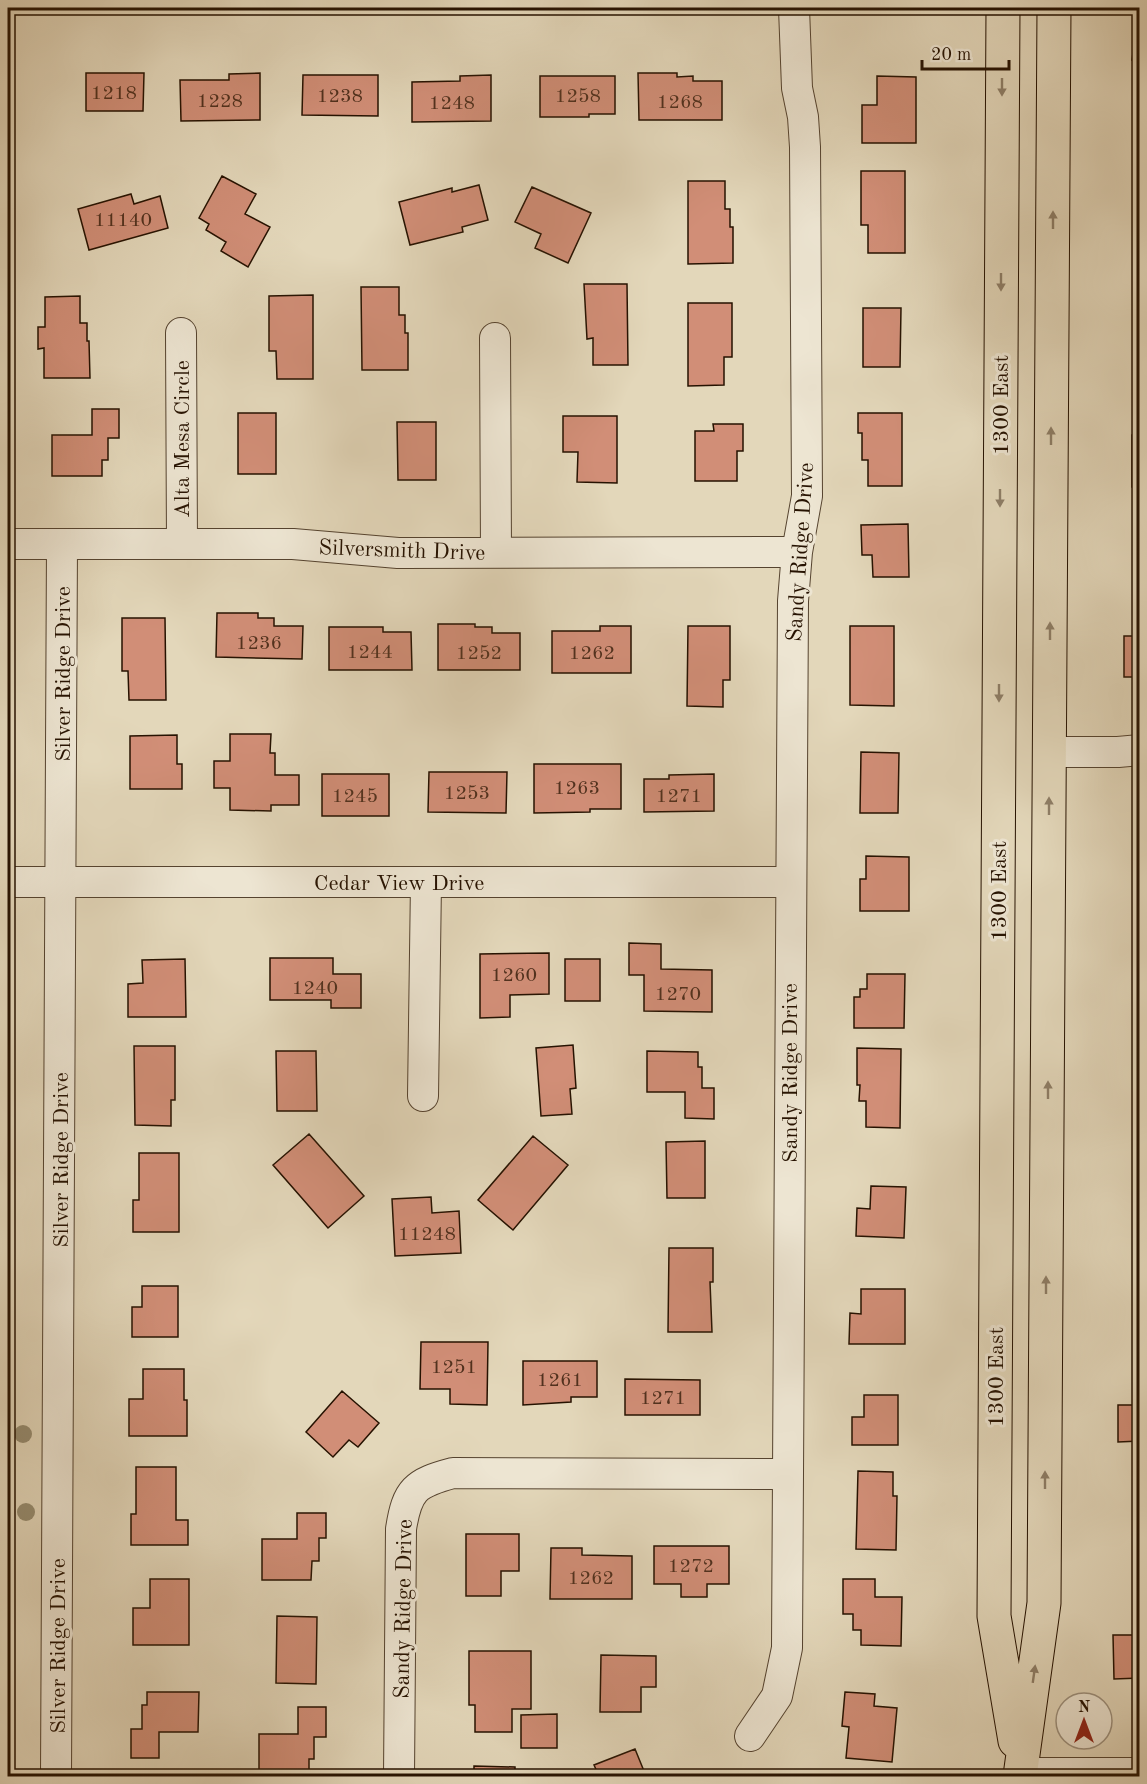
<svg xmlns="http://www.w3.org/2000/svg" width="1147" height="1784" viewBox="0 0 1147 1784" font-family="'Old Standard TT',serif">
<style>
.building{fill:#d18e77;stroke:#261201;stroke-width:1.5}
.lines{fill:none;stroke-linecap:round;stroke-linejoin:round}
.street-casing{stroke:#55432f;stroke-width:32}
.primary-casing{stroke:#261201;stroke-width:35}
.street{stroke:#ede5d2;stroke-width:30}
.primary{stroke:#e3d7ba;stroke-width:33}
.tree{fill:#968c70}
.oneway{fill:#8e7e67}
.labels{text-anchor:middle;stroke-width:6;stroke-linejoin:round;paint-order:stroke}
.number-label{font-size:20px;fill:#51311e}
.street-label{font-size:22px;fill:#261201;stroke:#ede5d2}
</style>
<rect width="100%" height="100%" fill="#e3d7ba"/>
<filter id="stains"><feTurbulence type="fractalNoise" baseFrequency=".00333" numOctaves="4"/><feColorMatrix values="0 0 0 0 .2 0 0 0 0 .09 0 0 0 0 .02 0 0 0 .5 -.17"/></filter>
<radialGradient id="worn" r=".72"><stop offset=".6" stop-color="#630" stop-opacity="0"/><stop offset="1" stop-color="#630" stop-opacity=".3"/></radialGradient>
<path class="building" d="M1139 8H1140V61L1132 60Z
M86 73H144L143 111H86Z
M260 73V120L181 121 180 80H229V74Z
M638 73H677V77L693 76V81H722V120H639Z
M303 75H378V116L302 115Z
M491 75V121L412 122V82L460 81V76Z
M540 76H615V114H589V117H540Z
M877 76 916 77V143H862V105H877Z
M1136 147H1140V170H1135Z
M861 171H905V253H868V225H861Z
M222 176 256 194 245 214 270 227 248 267 221 251 226 242 206 230 209 224 199 218Z
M688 181H725V209H730V227H733V263L688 264Z
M479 185 488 220 462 227 463 232 410 245 399 202 452 188V192Z
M532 187 591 213 568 263 535 248 541 234 515 222Z
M131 194 134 204 160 196 168 228 89 250 78 209Z
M1135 224H1140V278H1134Z
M584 284H627L628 365H593V338L587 339Z
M361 287H399V315H405V333H408V370H362Z
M313 295V379H277L276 351H269V296Z
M80 296V323H87V341H89L90 378H44V348L38 349V327H45V297Z
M688 303H732V357H724V385L688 386Z
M863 308H901L900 367H863Z
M1137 335H1140V383H1137Z
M92 409H119V438H108V460H102V476H52V435H92Z
M238 413H276V474H238Z
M858 413H902V486H868V460H862V433H858Z
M563 416H617V483L577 482 578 452H563Z
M397 422H436V480H398Z
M713 424H743V451H737V481H695V431H714Z
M1132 435H1140V487H1132Z
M908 524 909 577H873L872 555H862L861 525Z
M1136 568H1140V594H1135Z
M217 613H258V618H274V626H303L302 659 216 657Z
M122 618H165L166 700H129L128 671H122Z
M438 624H475V627H492V633H520V670H438Z
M600 626H631V673H552V631H600Z
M688 626H730V680H723V707L687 706Z
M850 626H894V706L850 705Z
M329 627H383V632H411L412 670H329Z
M1124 636H1140V677H1124Z
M230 734H271L270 753H275V775H299V805H271V811L230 810V788H214V761H230Z
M177 735V764H182V789H130V736Z
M861 752 899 753 898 813H860Z
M534 764H621V809H590V812L534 813Z
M429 772H507L506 813 428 812Z
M322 774H389V816H322Z
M714 774V811L644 812V779H669V775Z
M866 856 909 857V911H860V879H866Z
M629 943 661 944V969L712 970V1012L644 1011V975H629Z
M549 953V994L510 995V1017L480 1018V954Z
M270 958H333V974H361V1008H331V1000H270Z
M1133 958H1140V982H1133Z
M185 959 186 1017H128V984L143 983 142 960Z
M565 959H600V1001H565Z
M867 974H905L904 1028H854V997H860V989H867Z
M573 1045 576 1088 570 1089 572 1114 541 1116 536 1048Z
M134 1046H175V1100H171V1126L135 1125Z
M857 1048 901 1049 900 1128 866 1127V1101H859L860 1085H857Z
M276 1051H316L317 1111H277Z
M647 1051 698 1052V1067H702V1088H714V1119L685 1118V1092H647Z
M309 1134 364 1196 328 1228 273 1165Z
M533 1136 568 1165 513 1230 478 1200Z
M705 1141V1198H667L666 1142Z
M139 1153H179V1232H133V1200H139Z
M871 1186 906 1187 904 1238 856 1236 857 1208 870 1209Z
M431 1197 432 1213 459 1211 461 1253 395 1256 392 1199Z
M669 1248H713V1282H710L712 1332H668Z
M142 1286H178V1337H132V1307H142Z
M861 1289H905V1344H849L850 1313 861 1314Z
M421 1342H488L487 1405 450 1404V1389H420Z
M1136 1348H1140V1441L1118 1442V1405H1137Z
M523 1361H597V1397H571V1402L523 1405Z
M143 1369H184V1400H187V1436H129V1399H143Z
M625 1379 700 1380V1415H625Z
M342 1391 379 1423 358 1447 349 1440 333 1457 306 1432Z
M864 1395H898V1445H852V1417H864Z
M136 1467H176V1520H188V1545H131V1514H136Z
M858 1471 893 1472V1496H897L896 1550 856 1549Z
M297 1513H326V1538H319V1561H312L311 1580H262V1539H297Z
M466 1534H519V1571H501V1596H466Z
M654 1546H729V1584H707V1597H681V1584H654Z
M551 1548H582V1555L632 1556V1599H550Z
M150 1579H189V1645H133V1608H150Z
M843 1579H875V1597H902L901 1646 861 1645V1630H853V1614H843Z
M277 1616 317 1617 316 1684 276 1683Z
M1113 1635H1140V1678L1114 1679Z
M469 1651H531V1709H512V1732H475V1705H469Z
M601 1655 656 1656V1687H641V1712H600Z
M147 1692H199L198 1732H159V1758H131V1729H142V1705H147Z
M845 1692 875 1694 874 1706 897 1708 892 1762 846 1758 849 1727 842 1726Z
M298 1707H326V1737H314V1759H309V1774H259V1734H298Z
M557 1714V1748H521V1715Z
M635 1749 646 1776H599L594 1765Z
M474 1766 515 1767V1776H474Z"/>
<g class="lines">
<g class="street-casing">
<path id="street" d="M181 333 182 544
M495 338 496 553
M8 544H293L398 553 797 552
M1050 752H1118L1140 750
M8 882H790
M423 1096 426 882
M750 1736 777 1696 787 1648 793 601 797 552 807 496 805 147 803 117 797 88 794 8
M1020 1773H1140
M56 1776 62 544
M399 1776 401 1529C407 1490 415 1483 453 1473L787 1474"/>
</g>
<g class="primary-casing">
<path id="primary" d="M1003 8 994 1616 1015 1741
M1020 1776 1044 1603 1054 8"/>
</g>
<use href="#street" class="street"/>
<use href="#primary" class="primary"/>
</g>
<g class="tree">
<circle cx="23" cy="1434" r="9"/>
<circle cx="26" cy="1512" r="9"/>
</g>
<defs><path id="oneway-solid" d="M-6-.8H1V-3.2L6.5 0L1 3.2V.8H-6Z" transform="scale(1.5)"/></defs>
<g class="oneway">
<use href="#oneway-solid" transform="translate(1002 87) rotate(90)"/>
<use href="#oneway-solid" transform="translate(1053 220) rotate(-90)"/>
<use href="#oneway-solid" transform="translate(1001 282) rotate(90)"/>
<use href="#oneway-solid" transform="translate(1051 436) rotate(-90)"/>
<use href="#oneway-solid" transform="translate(1000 498) rotate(90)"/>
<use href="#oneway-solid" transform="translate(1050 631) rotate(-90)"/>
<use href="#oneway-solid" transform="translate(999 693) rotate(90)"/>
<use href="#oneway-solid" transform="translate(1049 806) rotate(-90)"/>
<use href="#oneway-solid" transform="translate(1048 1090) rotate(-90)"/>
<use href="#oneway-solid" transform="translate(1046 1285) rotate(-90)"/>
<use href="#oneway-solid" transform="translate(1045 1480) rotate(-90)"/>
<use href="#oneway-solid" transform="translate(1034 1674) rotate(-82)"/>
</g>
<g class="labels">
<g class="number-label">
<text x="114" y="99">1218</text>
<text x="340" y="102">1238</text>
<text x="578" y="102">1258</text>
<text x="220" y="107">1228</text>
<text x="680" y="108">1268</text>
<text x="452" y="109">1248</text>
<text x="123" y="226">11140</text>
<text x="259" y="649">1236</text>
<text x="370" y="658">1244</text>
<text x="479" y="659">1252</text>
<text x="592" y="659">1262</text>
<text x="577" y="794">1263</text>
<text x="467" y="799">1253</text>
<text x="355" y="802">1245</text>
<text x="679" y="802">1271</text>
<text x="514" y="981">1260</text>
<text x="315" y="994">1240</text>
<text x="678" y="1000">1270</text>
<text x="427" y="1240">11248</text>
<text x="454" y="1373">1251</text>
<text x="560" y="1386">1261</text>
<text x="663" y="1404">1271</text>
<text x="691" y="1572">1272</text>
<text x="591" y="1584">1262</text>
</g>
<g class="street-label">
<text transform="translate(1000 405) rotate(-90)" y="8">1300 East</text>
<text transform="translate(181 439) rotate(-90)" y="8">Alta Mesa Circle</text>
<text transform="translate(402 549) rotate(2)" y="8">Silversmith Drive</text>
<text transform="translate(799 552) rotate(-86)" y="8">Sandy Ridge Drive</text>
<text transform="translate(62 674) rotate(-90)" y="8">Silver Ridge Drive</text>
<text x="399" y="890">Cedar View Drive</text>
<text transform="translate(998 891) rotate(-90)" y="8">1300 East</text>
<text transform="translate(789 1073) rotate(-90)" y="8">Sandy Ridge Drive</text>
<text transform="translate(60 1160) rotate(-90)" y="8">Silver Ridge Drive</text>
<text transform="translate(995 1377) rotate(-90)" y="8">1300 East</text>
<text transform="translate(402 1609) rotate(-89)" y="8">Sandy Ridge Drive</text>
<text transform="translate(57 1646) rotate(-90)" y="8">Silver Ridge Drive</text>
</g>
</g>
<rect width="1147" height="1784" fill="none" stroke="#e3d7ba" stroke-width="30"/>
<rect x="9" y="9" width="1129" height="1766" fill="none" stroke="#261201" stroke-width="3"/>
<rect x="15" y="15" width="1117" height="1754" fill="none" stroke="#261201" stroke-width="1.5"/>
<g transform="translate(1084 1721)"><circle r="28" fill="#ede5d2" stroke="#9d917e" stroke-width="1.5"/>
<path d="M0-4.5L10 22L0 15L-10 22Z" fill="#8f2418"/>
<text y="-9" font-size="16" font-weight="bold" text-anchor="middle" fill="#261201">N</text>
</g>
<path d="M922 60v9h87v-9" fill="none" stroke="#261201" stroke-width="3"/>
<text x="931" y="60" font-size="18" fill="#261201" stroke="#ede5d2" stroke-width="4.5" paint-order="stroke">20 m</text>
<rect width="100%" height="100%" filter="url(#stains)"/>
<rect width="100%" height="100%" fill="url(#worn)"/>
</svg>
